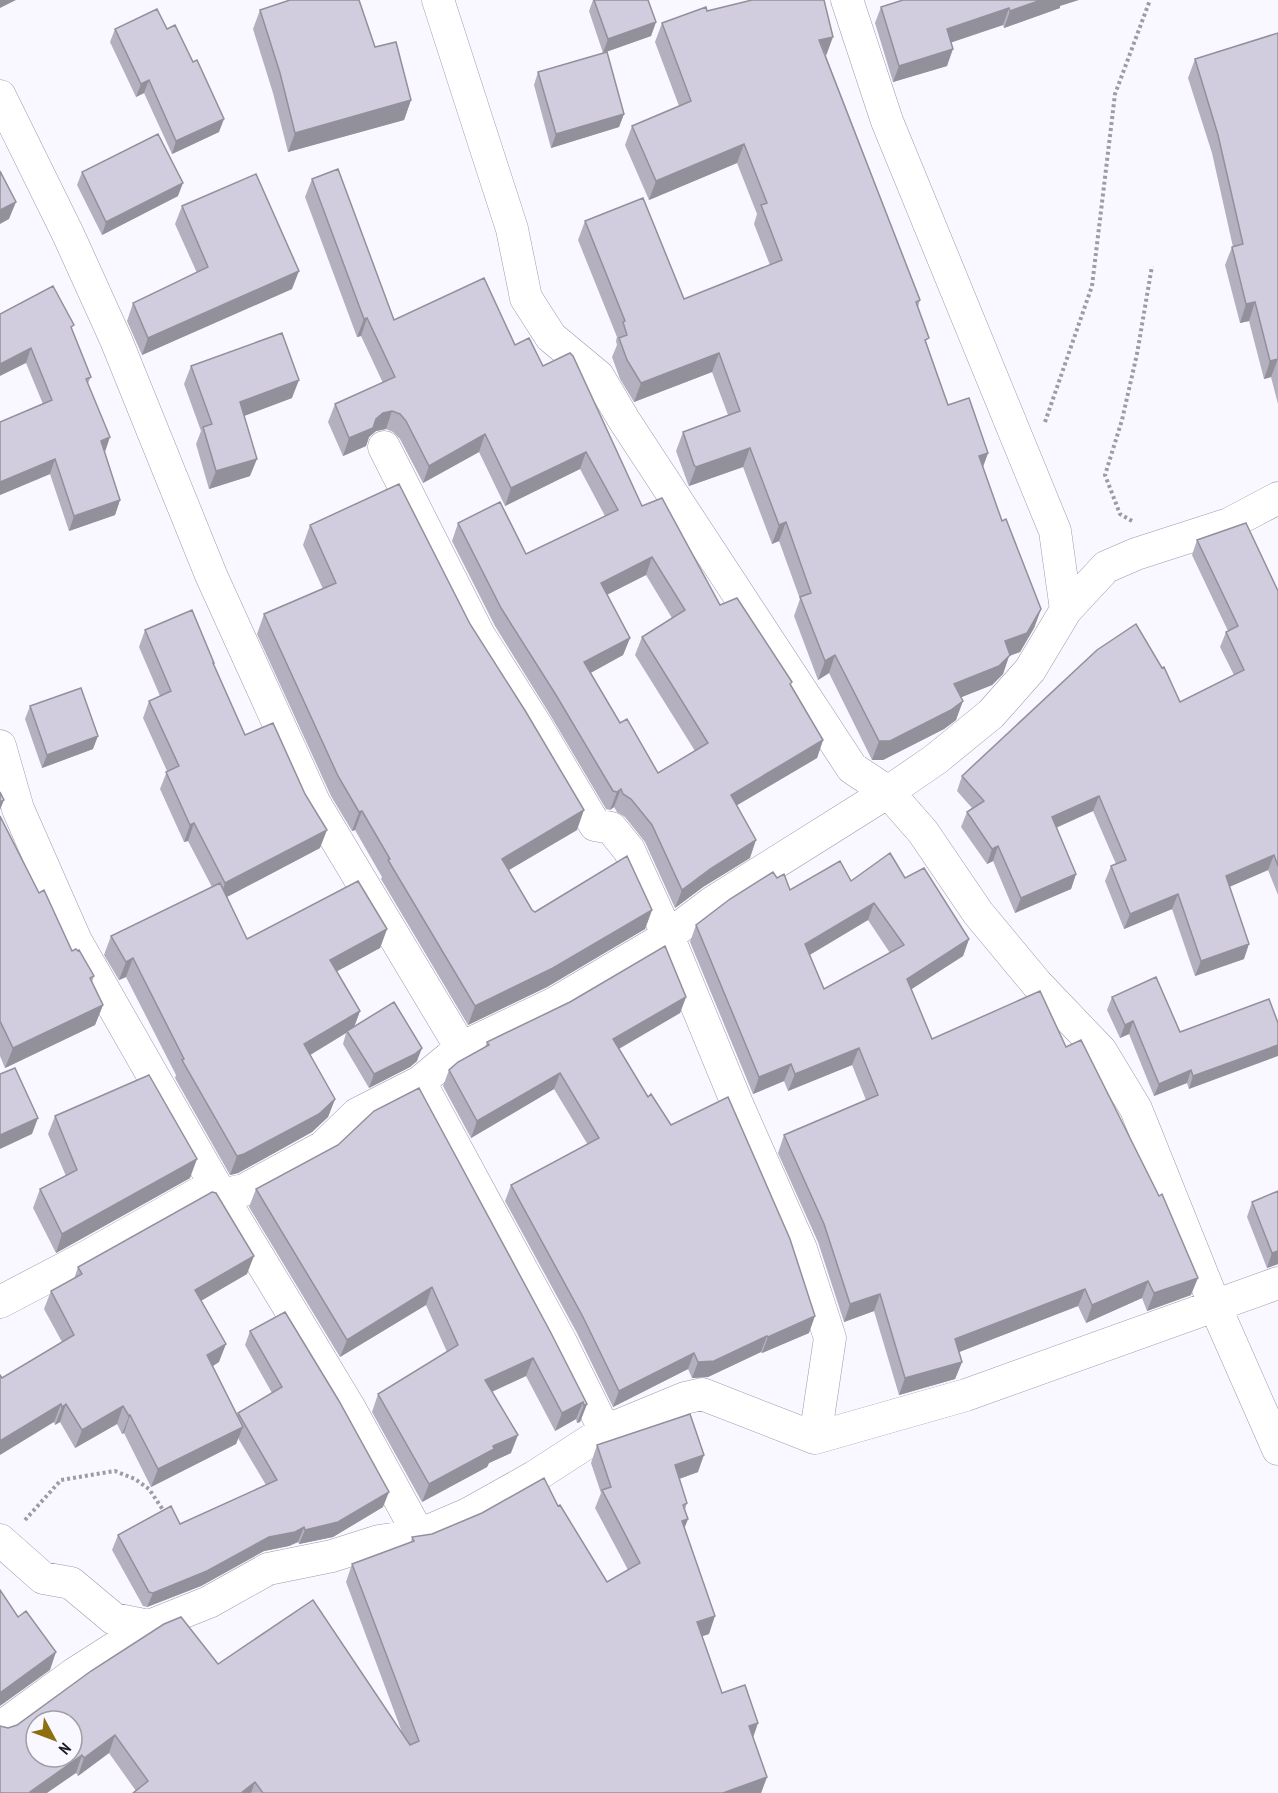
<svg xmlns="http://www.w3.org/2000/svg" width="1278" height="1793" viewBox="0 0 1278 1793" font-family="'PT Sans Narrow',sans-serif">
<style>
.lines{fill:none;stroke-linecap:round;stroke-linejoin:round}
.street-casing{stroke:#9f9aab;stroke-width:33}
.path{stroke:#9e9ca3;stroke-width:4;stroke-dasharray:3 3;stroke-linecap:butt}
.street{stroke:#fff;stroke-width:32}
.wall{fill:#b4b0bf;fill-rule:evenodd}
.shaded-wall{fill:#92909b}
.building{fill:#d1cdde;stroke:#92909b;stroke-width:1.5;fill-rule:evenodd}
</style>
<rect width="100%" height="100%" fill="#f9f7ff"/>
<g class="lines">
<g class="street-casing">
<path id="street" d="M847 0 887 121 1055 531 1066 610
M0 96 68 234 116 340 211 575 315 804 461 1048
M384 447 479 635 534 722 595 825 611 828 629 850 668 936 738 1106 801 1249 830 1338 815 1438
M1278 498 1229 524 1136 554 1106 567 1066 610 1030 670 991 714 936 759 888 792 923 832 978 913 1037 984 1101 1051 1136 1109 1215 1306 1278 1449
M0 746 18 809 76 941 221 1195 349 1407 419 1535
M420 1082 561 1342 605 1431
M0 1302 88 1256 203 1191 221 1195 244 1190 323 1147 357 1114 420 1082 461 1048 555 1003 668 936 713 902 888 792 852 768 624 420 598 376 551 337 526 298 512 229 438 0
M0 1540 43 1578 71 1583 114 1619 149 1626
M0 1728 74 1674 149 1626 209 1602 268 1569 332 1556 379 1541 419 1535 468 1514 502 1495 534 1477 605 1431 685 1398 702 1394 815 1438 966 1395 1278 1283"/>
</g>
<path class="path" d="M1045 422 1092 286 1115 94 1150 0
M1132 521 1120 514 1105 475 1122 420 1137 354 1152 266
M25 1520 61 1480 115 1471 135 1479 149 1489 165 1513"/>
<use href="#street" class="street"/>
</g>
<path class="wall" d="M593 0H648L656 22 651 36 603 53 589 11Z
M1060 6V8L1004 28 1003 25 951 42 947 66 893 82 875 23 881 7Z
M260 10 375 47 411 100 404 120 288 152 273 93 253 29Z
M707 11 826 56 920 300 918 307 927 345 948 405 988 453 983 467 1002 521 1041 609 1034 628 1020 652 1009 656 1003 674 992 685 961 697 956 720 944 729 883 760H872L829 673 818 680 794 616 800 599 779 541 772 544 743 467 689 486 688 484 676 451 683 432 728 415 712 372 634 402 620 379 612 357 617 345 616 341 617 337 578 240 585 221 684 299 770 265 754 224 757 214 737 163 649 200 625 145 632 126 679 106 655 42 662 23Z
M115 29 219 132 172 154 144 93 136 97 110 42Z
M1278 33V404L1271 377 1264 379 1249 321 1240 323 1225 265 1232 247H1233L1212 153 1188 78 1195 59Z
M538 72 624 114 619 127 551 148 534 85Z
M82 172 178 196 102 235 77 185Z
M312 179 394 320 515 345 543 366 642 506 720 605 791 685 823 740 817 758 737 805 750 858 703 887 675 908 645 842 625 817 617 812 614 807 610 810 606 809 549 713 495 626 452 541 458 523 526 554 605 516 580 469 505 506 479 452 423 483 400 439 393 432 386 429 376 431 369 437 366 446 343 456 328 422 335 404 383 383 361 336 357 337 305 197ZM646 575 672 618 642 637 635 655 695 751 658 773 620 723 590 673 623 655 630 638 607 594Z
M182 206 292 289 142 355 127 321 133 303 197 273 175 224Z
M0 314 72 330 91 377 88 383 105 452 120 500 115 515 69 531 50 474 0 495V422L43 404 26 363Z
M191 366 292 398 244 416 250 476 209 489 196 444 201 431 184 384Z
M310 525 470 624 577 830 509 870 532 910 535 912 652 910 645 929 547 987 468 1025 381 879 382 877 355 830 352 831 331 796 257 634 264 614 323 589 303 545Z
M1197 540 1278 591V895L1268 870 1229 887 1244 959 1195 976 1172 909 1124 929 1105 881 1111 866 1116 864 1093 811 1056 828 1076 874 1071 889 1015 913 993 861 987 864 961 827 967 812 972 808 957 791 962 776 1180 702 1234 675 1220 647 1226 632 1228 631 1192 555Z
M145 630 213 665 245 735 320 848 227 897 247 939 387 929 380 948 336 971 360 1011 354 1027 417 1061 410 1067 369 1088 343 1044 346 1033 310 1055 335 1099 328 1117 312 1132 238 1173 230 1175 175 1078 176 1075 126 977 119 980 104 955 111 936 212 887 188 841 184 842 160 789 167 771 143 718 149 701 160 696 139 647Z
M30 706 93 749 42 768 25 719Z
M0 816 39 893 72 951 94 976 92 982 103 1005 95 1025 5 1068 0 1056Z
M777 878 790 890 905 878 969 939 963 956 911 989 932 1039 1066 1047 1191 1295 1147 1311 1142 1298 1086 1323 1078 1306 959 1352 962 1362 955 1379 899 1395 874 1311 844 1322 818 1242 778 1153 784 1135 866 1100 852 1065 788 1091 784 1081 753 1094 690 942 696 925ZM868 920 890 953 824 989 810 955Z
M686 997 680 1013 619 1049 648 1097 671 1125 809 1333 762 1353 761 1352 708 1377 692 1378 688 1369 613 1407 577 1333 505 1201 511 1185 588 1145 554 1089 471 1138 443 1086 449 1070 485 1047 487 1042Z
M1112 997 1180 1032 1278 1023 1189 1089 1187 1083 1154 1096 1129 1034 1120 1038 1107 1010Z
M55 1116 190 1178 56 1253 33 1208 40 1189 66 1176 48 1134Z
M338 1145 587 1404 580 1422 577 1423 576 1419 555 1431 526 1376 492 1392 511 1453 489 1463 487 1467 422 1502 372 1412 378 1394 447 1352 426 1305 340 1357 249 1207 256 1189Z
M1278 1191V1264L1267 1268 1247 1217 1252 1202Z
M78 1267 247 1274 201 1300 219 1362 213 1366 237 1416 238 1413 272 1393 245 1345 250 1331 383 1507 333 1537 299 1544 298 1542 289 1546 264 1551 201 1586 147 1607 143 1606 112 1550 118 1535 180 1524 266 1485 238 1438 236 1444 151 1487 124 1433 122 1434 117 1424 75 1448 60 1422 55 1425 54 1422 2 1378 62 1342 44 1309 51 1291 74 1279Z
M597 1445 698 1472 679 1479 687 1503 685 1510 688 1519 684 1528 709 1634 702 1636 722 1693 753 1737 767 1777 761 1793H133L136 1791 109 1753 78 1776 76 1773 8 1728 218 1664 403 1735 346 1582 352 1564 411 1542 412 1537 432 1534 558 1506 607 1582 628 1570 595 1508 601 1493 591 1463Z"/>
<path class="shaded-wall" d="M0 0H16L0 8Z
M1041 0H1079L1060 6V8L1004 28 1010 11Z
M1009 8 1003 25 941 46 947 29Z
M656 22 651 36 603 53 608 39Z
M833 37 826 56 819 40Z
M953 49 947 66 893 82 899 66Z
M149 80 144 93 136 97 141 84Z
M411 100 404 120 288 152 295 133Z
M624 114 619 127 551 148 556 134Z
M224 119 219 132 172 154 176 141Z
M744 144 737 163 649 200 656 181Z
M183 183 178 196 102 235 106 222Z
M16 202 9 219 0 224V210Z
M299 271 292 289 142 355 148 338Z
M1255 302 1249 321 1240 323 1246 304Z
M367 318 361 336 357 337 364 319Z
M31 348 26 363 0 376V364Z
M719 353 712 372 634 402 641 383Z
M1278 359 1271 377 1264 379 1270 361Z
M299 380 292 398 233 420 240 402Z
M392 411 386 429 376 431 369 437 366 446 343 456 349 438 383 413Z
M485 434 479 452 423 483 429 466Z
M110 437 105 452 101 441Z
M750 448 743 467 689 486 696 467Z
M586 452 580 469 505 506 511 488Z
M988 453 981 472 979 456Z
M55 459 50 474 0 495V482Z
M257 459 250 476 209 489 216 471Z
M120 500 115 515 69 531 74 516Z
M786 522 779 541 772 544 779 525Z
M652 557 646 575 595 601 601 583Z
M1041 609 1034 628 1020 652 1009 656 1003 674 992 685 947 703 954 684 1005 641Z
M630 638 623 655 578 680 584 662Z
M835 655 829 673 818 680 825 661Z
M963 701 956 720 944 729 883 760H872L879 741Z
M98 736 93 749 42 768 47 755Z
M823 740 817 758 724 813 731 795Z
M621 789 614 807 610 810 617 792Z
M1099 796 1093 811 1046 832 1052 817Z
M4 800 0 810V802Z
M584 810 577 830 495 878 502 859Z
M362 811 355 830 352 831 359 812Z
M194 823 188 841 184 842 190 825Z
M327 830 320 848 219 901 225 883Z
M756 840 750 858 703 887 675 908 682 890 710 869Z
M998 846 993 861 987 864 992 849Z
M1274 855 1268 870 1220 891 1226 876Z
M1076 874 1071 889 1015 913 1021 898Z
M1178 894 1172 909 1124 929 1130 914Z
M874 903 868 920 799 961 805 944Z
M652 910 645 929 547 987 468 1025 475 1006Z
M387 929 380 948 323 979 330 960Z
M969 939 963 956 901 996 907 979Z
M1249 944 1244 959 1195 976 1201 961Z
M133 958 126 977 119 980 126 962Z
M686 997 680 1013 608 1055 613 1039Z
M103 1005 95 1025 5 1068 13 1048Z
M360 1011 353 1030 347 1031 346 1033 297 1063 304 1044Z
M1133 1021 1129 1034 1120 1038 1125 1025Z
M1278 1045V1056L1189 1089 1193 1076Z
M422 1048 417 1061 410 1067 369 1088 374 1074Z
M859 1048 852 1065 788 1091 795 1074Z
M791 1064 784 1081 753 1094 759 1077Z
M1191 1070 1187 1083 1154 1096 1159 1084Z
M560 1073 554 1089 471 1138 477 1121Z
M335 1099 328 1117 312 1132 238 1173 230 1175 237 1156Z
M38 1118 32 1134 0 1149V1135Z
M197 1159 190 1178 56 1253 62 1234Z
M1278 1251V1264L1267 1268 1272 1253Z
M254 1256 247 1274 189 1308 195 1290Z
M1198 1278 1191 1295 1147 1311 1154 1293Z
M1148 1281 1142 1298 1086 1323 1092 1305Z
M432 1287 426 1305 340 1357 347 1340Z
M1085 1289 1078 1306 949 1356 955 1339Z
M880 1294 874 1311 844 1322 850 1304Z
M815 1316 809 1333 762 1353 768 1337Z
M767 1336 761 1352 708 1377 692 1378 698 1362Z
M226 1344 219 1362 201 1373 207 1355Z
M694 1353 688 1369 613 1407 619 1391Z
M533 1358 526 1376 478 1398 485 1380Z
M962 1362 955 1379 899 1395 905 1378Z
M583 1402 576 1419 555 1431 562 1413Z
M61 1404 54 1422 0 1455V1441Z
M66 1404 60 1422 55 1425 62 1407Z
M587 1404 580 1422 577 1423 584 1405Z
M123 1406 117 1424 75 1448 82 1430Z
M130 1415 124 1433 122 1434 129 1416Z
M243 1427 236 1444 151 1487 158 1469Z
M518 1435 511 1453 489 1463 487 1467 422 1502 429 1484 493 1446Z
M704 1455 698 1472 668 1483 675 1465Z
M389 1492 383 1507 333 1537 299 1544 305 1530Z
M688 1519 681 1537 682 1521Z
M304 1527 298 1542 289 1546 264 1551 201 1586 147 1607 153 1593 269 1537Z
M715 1616 709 1634 691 1640 697 1622Z
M56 1652 50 1670 0 1706V1693Z
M758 1723 752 1741 749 1726Z
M115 1735 109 1753 78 1776 84 1758Z
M82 1755 76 1773 47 1793H29Z
M767 1777 761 1793H723Z
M255 1782 251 1793H241Z"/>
<path class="building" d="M290 0H359L375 47 396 42 411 100 295 133 280 73 260 10Z
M594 0H648L656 22 608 39Z
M752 0H824L833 37 819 40 920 300 916 302 929 338 925 340 948 405 969 398 988 453 979 456 1002 521 1006 519 1041 609 1027 633 1005 641 1010 655 999 666 954 684 963 701 951 710 890 741H879L835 655 825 661 800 597 811 593 786 522 779 525 750 448 696 467 694 465 683 432 740 411 719 353 641 383 627 360 619 338 627 335 623 322 625 321 585 221 643 198 684 299 782 260 761 205 767 203 744 144 656 181 632 126 691 101 662 23 706 7 707 11Z
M903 0H1041L1010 11 1009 8 947 29 953 49 899 66 881 7Z
M157 9 167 29 175 25 193 62 197 60 224 119 176 141 149 80 141 84 115 29Z
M1278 33V359L1270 361 1255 302 1246 304 1232 247 1243 244 1218 135 1195 59Z
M607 52 624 114 556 134 538 72Z
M158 134 183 183 106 222 82 172Z
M338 169 394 320 484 278 515 345 529 338 543 366 570 353 573 356 642 506 662 498 720 605 737 598 792 682 790 684 823 740 731 795 756 840 710 869 682 890 652 825 631 799 623 794 621 789 617 792 613 791 556 695 501 608 458 523 500 502 526 554 618 510 586 452 511 488 485 434 429 466 406 421 400 414 392 411 383 413 376 419 373 428 349 438 335 404 395 377 367 318 364 319 312 179ZM652 557 685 610 642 637 708 743 658 773 627 719 620 723 584 662 630 638 601 583Z
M0 171 16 202 0 210Z
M256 174 299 271 148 338 133 303 208 267 182 206Z
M53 286 74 325 71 327 91 377 86 379 110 437 101 441 120 500 74 516 55 459 0 482V422L52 400 31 348 0 364V314Z
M282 333 299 380 240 402 257 459 216 471 203 427 212 424 191 366Z
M399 484 470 624 526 712 584 810 502 859 532 910 535 912 627 856 652 910 553 968 475 1006 388 860 390 859 362 811 359 812 338 776 264 614 336 583 310 525Z
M1246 523 1278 591V866L1274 855 1226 876 1249 944 1201 961 1178 894 1130 914 1111 866 1126 860 1099 796 1052 817 1076 874 1021 898 998 846 992 849 967 812 984 801 962 776 1097 650 1136 624 1162 668 1164 667 1180 702 1244 670 1226 632 1238 626 1197 540Z
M192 610 214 663H213L245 735 273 723 305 794 327 830 225 883 194 823 190 825 166 772 179 766 149 701 171 691 145 630Z
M81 688 98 736 47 755 30 706Z
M0 792 4 800 0 802Z
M0 816 39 893 44 890 72 951 76 949 78 951 79 950 94 976 90 978 103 1005 13 1048 0 1021Z
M890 853 905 878 924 868 969 939 907 979 932 1039 1040 991 1066 1047 1081 1040 1159 1196 1162 1194 1198 1278 1154 1293 1148 1281 1092 1305 1085 1289 955 1339 962 1362 905 1378 880 1294 850 1304 824 1224 784 1135 878 1095 859 1048 795 1074 791 1064 759 1077 696 925 730 899 773 872 777 878 784 874 790 890 840 861 851 881ZM874 903 904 945 824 989 805 944Z
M358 881 387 929 330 960 360 1011 304 1044 335 1099 319 1114 244 1154 237 1156 182 1060 184 1059 133 958 126 962 111 936 220 883 247 939Z
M665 946 686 997 613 1039 648 1097 651 1094 671 1125 728 1097 790 1239 815 1316 768 1337 767 1336 714 1361 698 1362 694 1353 619 1391 583 1317 511 1185 599 1138 560 1073 477 1121 449 1070 458 1062 489 1045 487 1042 570 1002Z
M1156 977 1180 1032 1269 999 1278 1023V1045L1193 1076 1191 1070 1159 1084 1133 1021 1125 1025 1112 997Z
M394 1002 422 1048 415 1054 374 1074 347 1031Z
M15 1068 38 1118 0 1135V1074Z
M149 1075 197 1159 62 1234 40 1189 77 1170 55 1116Z
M419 1088 551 1333 587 1404 584 1405 583 1402 562 1413 533 1358 485 1380 518 1435 493 1446 494 1449 429 1484 378 1394 458 1345 432 1287 347 1340 256 1189 338 1145 374 1111Z
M1278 1191V1251L1272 1253 1252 1202Z
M212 1192 216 1193 254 1256 195 1290 226 1344 207 1355 243 1427 158 1469 130 1415 129 1416 123 1406 82 1430 66 1404 62 1407 61 1404 0 1441V1375L2 1378 74 1335 51 1291 82 1274 78 1267Z
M285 1312 339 1401 389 1492 338 1522 305 1530 304 1527 295 1532 269 1537 207 1571 153 1593 149 1592 118 1535 171 1506 180 1524 277 1480 238 1413 282 1387 250 1331Z
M690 1414 704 1455 675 1465 687 1503 683 1505 688 1519 682 1521 715 1616 697 1622 722 1693 745 1685 758 1723 749 1726 767 1777 723 1793H263L255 1782 241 1793H133L148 1781 115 1735 84 1758 82 1755 30 1792V1793H0V1726L8 1728 17 1725 91 1671 164 1624 181 1617 218 1664 313 1600 410 1745 419 1741 352 1564 414 1541 412 1537 432 1534 482 1513 544 1478 558 1506 560 1505 607 1582 640 1563 602 1490 611 1487 597 1445ZM36 1721H72V1757H36Z
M0 1590 18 1617 26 1611 56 1652 0 1693Z"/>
<g transform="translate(54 1739) rotate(131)"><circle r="28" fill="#f9f7ff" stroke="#a09ea5" stroke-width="1.5"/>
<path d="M0-4.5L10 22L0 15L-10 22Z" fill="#8d6e11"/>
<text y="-9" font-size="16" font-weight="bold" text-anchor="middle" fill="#1a181e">N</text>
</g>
</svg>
